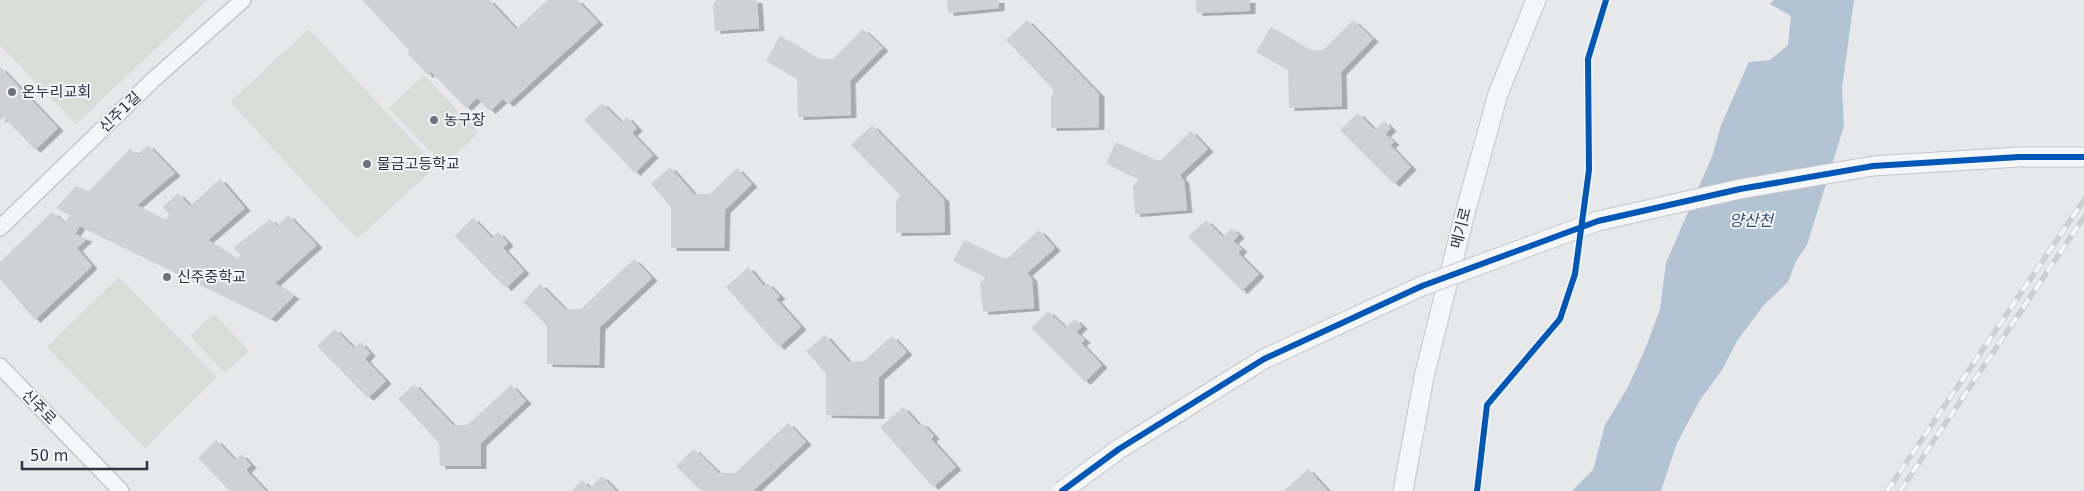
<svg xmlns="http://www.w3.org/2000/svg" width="2084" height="491" viewBox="0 0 2084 491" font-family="'DejaVu Sans','Noto Sans KR',sans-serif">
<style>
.green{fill:#d6ded6}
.water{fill:#b4c3d4}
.building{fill:#d0d1d4;filter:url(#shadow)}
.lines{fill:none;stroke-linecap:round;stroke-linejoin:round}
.minor-casing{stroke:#c4c6c8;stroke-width:18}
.tertiary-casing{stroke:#c4c6c8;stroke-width:21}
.minor{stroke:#f5f6f7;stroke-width:15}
.tertiary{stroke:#f5f6f7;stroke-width:19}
.rail-casing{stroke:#cecfd2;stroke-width:5.5}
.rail{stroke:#f4f6f9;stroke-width:4;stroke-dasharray:11;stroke-linecap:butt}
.tertiary-bridge-casing{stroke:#c4c6c8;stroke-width:21;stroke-linecap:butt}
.tertiary-bridge{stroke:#f5f6f7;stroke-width:19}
.cycleway-casing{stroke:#f4f6f9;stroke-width:9}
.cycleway{stroke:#0057b8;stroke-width:6}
.poi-dot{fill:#6c727e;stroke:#f4f6f9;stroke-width:2}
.labels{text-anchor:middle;stroke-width:4;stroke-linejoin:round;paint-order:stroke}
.poi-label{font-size:15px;fill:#2b3344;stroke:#f4f6f9;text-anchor:start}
.street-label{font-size:15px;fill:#2b3344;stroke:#f4f6f9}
.water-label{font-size:16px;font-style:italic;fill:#345079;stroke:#f4f6f9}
</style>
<defs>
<filter id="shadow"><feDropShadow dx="5.5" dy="3" stdDeviation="0" flood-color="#0004"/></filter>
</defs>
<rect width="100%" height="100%" fill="#e6e8ea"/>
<path class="green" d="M0 0H207L76 124 0 45Z
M309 29 436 166 357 239 230 102Z
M424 75 479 133 443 165 389 108Z
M119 277 217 377 145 448 47 347Z
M214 314 249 351 225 373 190 336Z"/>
<path class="water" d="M1774 0H1854L1842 88 1844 126 1807 245 1796 261 1788 282 1763 306 1737 341 1722 370 1700 400 1677 443 1661 491H1572L1593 470 1605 425 1628 387 1646 347 1660 309 1666 263 1713 154 1721 125 1749 62 1770 60 1788 45 1791 16 1770 4Z"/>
<path class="building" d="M362 0H489L516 29 548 0H577L598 22 508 104 503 99 490 111 477 98 466 108 431 72 428 75 407 53 410 51Z
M717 0H757L759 28 715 31 713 4Z
M947 0H999V8L948 13Z
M1196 0H1250V11L1197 13Z
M1027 20 1099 94V127L1051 128V97L1054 90 1006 40Z
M1353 20 1373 39 1341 72 1342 106 1289 108 1288 70 1256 52 1271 27 1310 50H1323Z
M863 29 883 48 850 81 851 115 798 117 797 79 766 61 780 36 819 59H833Z
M0 67 58 128 35 150 4 117 0 120Z
M602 103 621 122 627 117 637 128 632 133 653 155 635 173 584 120Z
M1358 113 1375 130 1384 121 1391 128 1385 134 1394 142 1390 145 1411 167 1394 184 1340 130Z
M872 125 944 199 945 232 896 233V202L900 195 851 145Z
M1191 131 1208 149 1180 175 1184 181 1187 210 1135 214 1133 186 1139 179 1106 163 1116 142 1156 160H1161Z
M148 145 175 173 137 205 166 220 169 214 163 207 178 193 190 206 220 179 245 208 208 240 238 260 240 254 233 248 270 219 277 226 288 215 317 245 275 283 294 296 271 319 80 226 75 234 87 239 77 248 92 266 35 320 0 279V262L52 212 65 223 70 214 56 208 76 186 89 191 130 149 137 155Z
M670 167 694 194H710L737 168 752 184 725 210 724 248H671V207L651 184Z
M473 218 492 238 498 232 508 243 503 248 524 271 506 288 455 236Z
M1206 220 1223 237 1232 228 1239 235 1233 241 1242 249 1238 253 1259 274 1242 291 1188 237Z
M1039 230 1055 248 1027 273 1032 279 1034 308 983 312 980 284 986 277 953 261 964 240 1003 258H1008Z
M634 259 652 278 600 327 599 365 547 364V326L523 302 540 284 565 309H581Z
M748 267 764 286 767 283 780 296 776 299 801 327 779 347 726 287Z
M1048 311 1066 328 1075 319 1082 326 1076 332 1085 340 1081 343 1102 365 1085 382 1031 328Z
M335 329 354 348 360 342 370 353 365 359 386 381 368 398 317 346Z
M825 335 849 362 864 361 892 336 907 352 879 377V416L826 415V374L806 351Z
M414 384 453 425H467L511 385 526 401 481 443V466H440L439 443 398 399Z
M903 407 919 425 922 423 934 436 931 439 956 467 933 487 880 427Z
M788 423 806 442 753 491H701L676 466 694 449 719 473H735Z
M216 440 235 460 241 454 251 465 246 470 266 491H230L198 458Z
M1308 469 1328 491H1284Z
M602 476 616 491H572L582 480 590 488Z"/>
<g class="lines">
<g class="minor-casing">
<path id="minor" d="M0 228 153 80 243 0
M0 366 121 491"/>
</g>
<g class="tertiary-casing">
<path id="tertiary" d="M1403 491 1424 377 1465 213 1498 94 1536 0"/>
</g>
<use href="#minor" class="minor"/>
<use href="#tertiary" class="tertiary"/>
<g class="rail-casing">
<path id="rail" d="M1887 491 2084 200
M1900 491 2084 217"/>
</g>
<use href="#rail" class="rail"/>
<g class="tertiary-bridge-casing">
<path id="tertiary-bridge" d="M1062 491 1119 449 1264 359 1422 286 1598 221 1740 189 1873 166 2019 157H2084"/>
</g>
<use href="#tertiary-bridge" class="tertiary-bridge"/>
<g class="cycleway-casing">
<path id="cycleway" d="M1062 491 1119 449 1264 359 1422 286 1598 221 1740 189 1873 166 2019 157H2084
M1477 491 1487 405 1560 319 1575 274 1589 170 1588 59 1606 0"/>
</g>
<use href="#cycleway" class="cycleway"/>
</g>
<g class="poi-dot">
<circle cx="12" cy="92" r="5"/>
<circle cx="434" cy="120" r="5"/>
<circle cx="367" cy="164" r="5"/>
<circle cx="167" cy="277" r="5"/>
</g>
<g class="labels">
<g class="poi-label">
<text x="22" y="97">온누리교회</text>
<text x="444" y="125">농구장</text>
<text x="377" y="169">물금고등학교</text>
<text x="177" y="282">신주중학교</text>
</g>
<g class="street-label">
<text transform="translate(120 112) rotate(-44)" y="5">신주1길</text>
<text transform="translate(1461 228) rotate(-76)" y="5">메기로</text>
<text transform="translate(39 407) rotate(46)" y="5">신주로</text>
</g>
<g class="water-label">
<text x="1751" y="226">양산천</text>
</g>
</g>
<path d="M22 461v8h125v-8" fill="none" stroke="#2b3344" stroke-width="2.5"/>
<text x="30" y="461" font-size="15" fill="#2b3344" stroke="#f4f6f9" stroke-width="4" paint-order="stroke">50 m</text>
</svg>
